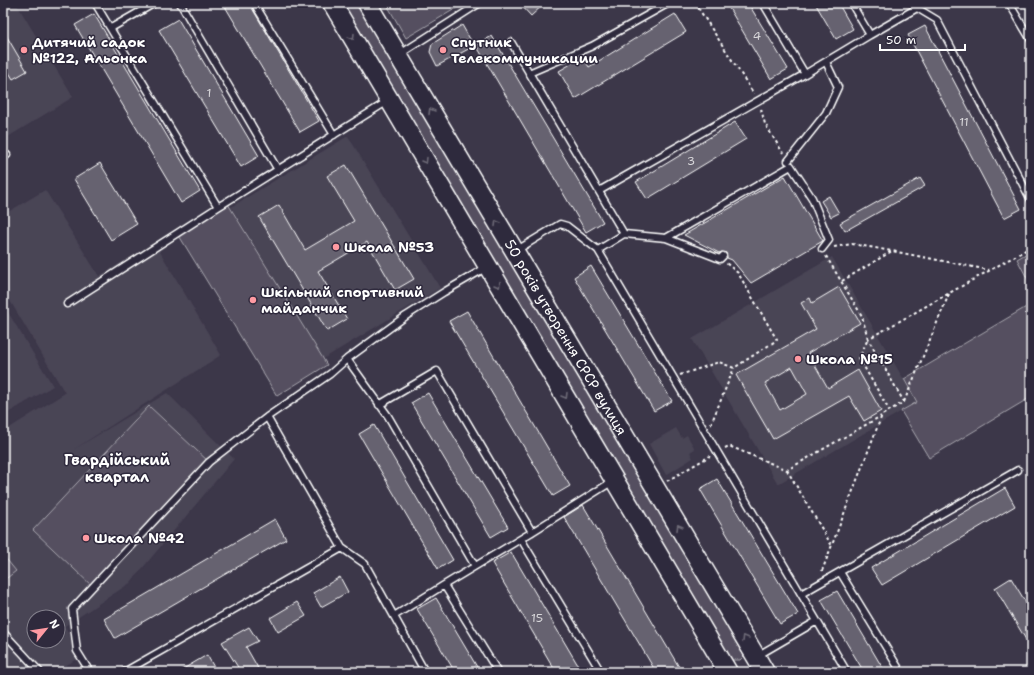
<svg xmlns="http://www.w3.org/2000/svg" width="1034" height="675" viewBox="0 0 1034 675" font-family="'Shantell Sans',sans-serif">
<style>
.built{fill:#494455;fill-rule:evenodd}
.green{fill:#555060;stroke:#aaa8b0}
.building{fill:#666270;stroke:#fff;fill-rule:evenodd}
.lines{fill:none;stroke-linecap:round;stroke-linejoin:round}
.service-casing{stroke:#fff;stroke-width:9}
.secondary-casing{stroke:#fff;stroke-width:21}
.path{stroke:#fff;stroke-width:2;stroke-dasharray:3 3;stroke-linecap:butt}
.service{stroke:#2f2a3d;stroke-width:6}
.secondary{stroke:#2f2a3d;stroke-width:18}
.oneway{stroke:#6d6a77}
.poi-dot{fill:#ff9aa2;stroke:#2f2a3d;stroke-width:1.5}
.labels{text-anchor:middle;stroke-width:3;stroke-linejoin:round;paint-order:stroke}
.number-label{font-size:12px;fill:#d9d8db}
.poi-label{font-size:14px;font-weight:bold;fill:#fff;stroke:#2f2a3d;text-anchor:start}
.street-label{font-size:14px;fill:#fff;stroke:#2f2a3d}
.neighbourhood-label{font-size:15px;font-weight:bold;fill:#fff;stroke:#2f2a3d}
</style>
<rect width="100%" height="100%" fill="#3c3749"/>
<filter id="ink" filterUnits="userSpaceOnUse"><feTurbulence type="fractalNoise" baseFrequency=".025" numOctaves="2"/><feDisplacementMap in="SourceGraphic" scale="8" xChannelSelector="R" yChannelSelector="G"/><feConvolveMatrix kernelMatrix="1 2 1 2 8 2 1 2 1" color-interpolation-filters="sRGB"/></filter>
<g filter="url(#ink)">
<path class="built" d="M3 3H16L73 97 3 140Z
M348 136 440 288 323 359 231 207Z
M45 190 99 276 154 243 156 245 221 355 73 450 167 393 234 459 130 583 65 626 80 657 55 672H3V432L65 393 3 289V215ZM34 617H58V641H34Z
M832 257 917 402 778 484 692 339Z
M3 304 53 386 3 416Z
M676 428 682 438 687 435 695 449 690 452 693 458 666 475 649 444Z"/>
<path class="green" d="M339 3H359L745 651 744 656 740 660H731Z
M386 3H465L406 38Z
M228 204 327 365 277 396 178 234Z
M1031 251V279L1028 280 1017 259Z
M1028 306 1031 310V397L929 458 901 411 917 402 904 379Z
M149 406 209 462 93 587 33 530Z
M3 555 16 571 3 581Z"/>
<path class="building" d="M223 3H249L319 121 300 132Z
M519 3H545L531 16Z
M726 3H748L788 69 771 79Z
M815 3H838L853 29 836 39Z
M94 14 200 191 181 203 75 25Z
M675 14 686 32 575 99 559 71 583 57 589 67Z
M178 19 259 156 241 167 159 30Z
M462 25 474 46 437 66 430 52 432 44Z
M925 26 1021 209 1004 218 908 35Z
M3 30 27 71 13 79 3 63Z
M492 36 603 222 586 232 476 45Z
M735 122 746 139 647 199 636 182Z
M100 163 137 224 111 240 74 179Z
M346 165 414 279 395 290 367 242 318 271 347 319 327 331 259 217 279 205 305 250 354 221 327 176Z
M785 176 823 241 821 242 751 283 732 260 727 258 726 253 722 252 719 253 684 235Z
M920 178 925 186 845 231 840 223Z
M829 196 839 213 831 217 821 201Z
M591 266 672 401 654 411 574 277Z
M839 287 860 323 808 353 828 388 858 370 881 411 864 421 849 396 773 439 736 375 816 329 801 303 810 298 812 303ZM792 367 807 394 780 410 765 383Z
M467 311 570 486 553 496 449 321Z
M428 393 508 527 491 537 411 403Z
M374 425 453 560 438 569 359 434Z
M717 479 798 614 780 624 700 489Z
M1005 488 1015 506 882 585 871 568Z
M583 505 682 672H656L564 517Z
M275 519 286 539 115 638 104 619Z
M511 552 582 672H556L492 563Z
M340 577 348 592 321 607 313 593Z
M1011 578 1031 611V648L995 588Z
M837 591 885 672H864L821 600Z
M436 598 480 672H455L417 609Z
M297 602 306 616 278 632 270 618Z
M249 627 258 641 246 647 258 668 251 672H241L222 642Z
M207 655 215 669 210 672H178Z"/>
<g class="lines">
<g class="service-casing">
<path id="service" d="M95 3 218 207
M180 3 278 170
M254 3 334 135
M763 3 805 74 870 35 851 3
M1009 3 1031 40
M111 28 155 3
M870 35 917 8 937 20 1031 200
M511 42 624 234 598 250 817 621
M400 54 480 3
M529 73 592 46 669 3
M3 158 7 155
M788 161 826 113 838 87 826 62
M599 191 805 74
M624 234 666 238 791 166 812 198 829 240 822 249
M666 238 720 259 723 256
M517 250 560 224 567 226 598 250
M67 304 218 207 388 101
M347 359 388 416 475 566
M379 405 437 371 532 532
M521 539 601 672
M840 572 901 672
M801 594 1018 470
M394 616 444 585
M3 632 40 672
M757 656 817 621 847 672
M90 672 77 651 72 609 209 462 267 417
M124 672 342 548
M425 672 365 564 342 548 267 417 330 374 347 359 406 316 444 292 487 267
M498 672 444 585 532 532 613 481"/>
</g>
<g class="secondary-casing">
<g id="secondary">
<path d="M332 3 728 672"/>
<path id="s1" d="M367 3 765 672"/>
</g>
</g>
<path class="path" d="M695 3 754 94
M761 109 765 124 783 153
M834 247 852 244 892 251
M826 256 862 316 868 339 859 358 889 410
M842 281 892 251 989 270
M680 375 719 362 734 368 777 340 738 273 726 263
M904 402 949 294
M711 424 734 368
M725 448 729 446 787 470 881 416
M787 470 832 546
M667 481 710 456
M822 571 882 415 904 402 868 339 1031 247"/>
<use href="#service" class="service"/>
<use href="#secondary" class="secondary"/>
</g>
<defs><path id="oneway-chevron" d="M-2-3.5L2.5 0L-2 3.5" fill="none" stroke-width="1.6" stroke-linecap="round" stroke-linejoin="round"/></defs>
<g class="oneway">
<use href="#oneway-chevron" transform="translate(352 37) rotate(59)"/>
<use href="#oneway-chevron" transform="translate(431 111) rotate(-121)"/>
<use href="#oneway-chevron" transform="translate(425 161) rotate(59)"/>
<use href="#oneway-chevron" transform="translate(497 223) rotate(-121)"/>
<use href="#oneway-chevron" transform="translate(498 285) rotate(59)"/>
<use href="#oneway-chevron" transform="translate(565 396) rotate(59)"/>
<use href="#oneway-chevron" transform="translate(679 527) rotate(-121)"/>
<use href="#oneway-chevron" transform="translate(745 638) rotate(-121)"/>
</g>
</g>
<g class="poi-dot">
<circle cx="24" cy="50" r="4"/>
<circle cx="443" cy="50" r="4"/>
<circle cx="336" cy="247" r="4"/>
<circle cx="253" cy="300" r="4"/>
<circle cx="798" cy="359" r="4"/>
<circle cx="86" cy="538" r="4"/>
</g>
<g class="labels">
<g class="number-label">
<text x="757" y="40">4</text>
<text x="209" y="97">1</text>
<text x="964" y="126">11</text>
<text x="691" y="165">3</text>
<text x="537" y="622">15</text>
</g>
<g class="poi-label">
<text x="32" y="47">Дитячий садок<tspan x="32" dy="16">№122, Альонка</tspan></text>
<text x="451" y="47">Спутник<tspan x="451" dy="16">Телекоммуникации</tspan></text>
<text x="344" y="252">Школа №53</text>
<text x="261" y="297">Шкільний спортивний<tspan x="261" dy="16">майданчик</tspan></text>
<text x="806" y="364">Школа №15</text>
<text x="94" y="543">Школа №42</text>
</g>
<g class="street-label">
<text dy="5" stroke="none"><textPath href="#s1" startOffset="389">50 років утворення СРСР вулиця</textPath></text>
</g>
<g class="neighbourhood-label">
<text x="117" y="465">Гвардійський<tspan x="117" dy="17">квартал</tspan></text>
</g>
</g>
<rect width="1034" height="675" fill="none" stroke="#2f2a3d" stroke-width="16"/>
<rect x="8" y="8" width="1018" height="659" fill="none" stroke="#fff" stroke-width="1.5" filter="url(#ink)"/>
<g transform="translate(46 629) rotate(60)"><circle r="19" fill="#2f2a3d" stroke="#827f8b"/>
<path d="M0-3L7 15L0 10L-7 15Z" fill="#ff9aa2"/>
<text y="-6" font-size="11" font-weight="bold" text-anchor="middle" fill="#ffffff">N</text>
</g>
<path d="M880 44v6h85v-6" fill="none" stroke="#ffffff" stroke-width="2"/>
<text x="886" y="44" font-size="12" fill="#ffffff" stroke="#2f2a3d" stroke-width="3" paint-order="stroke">50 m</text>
</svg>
